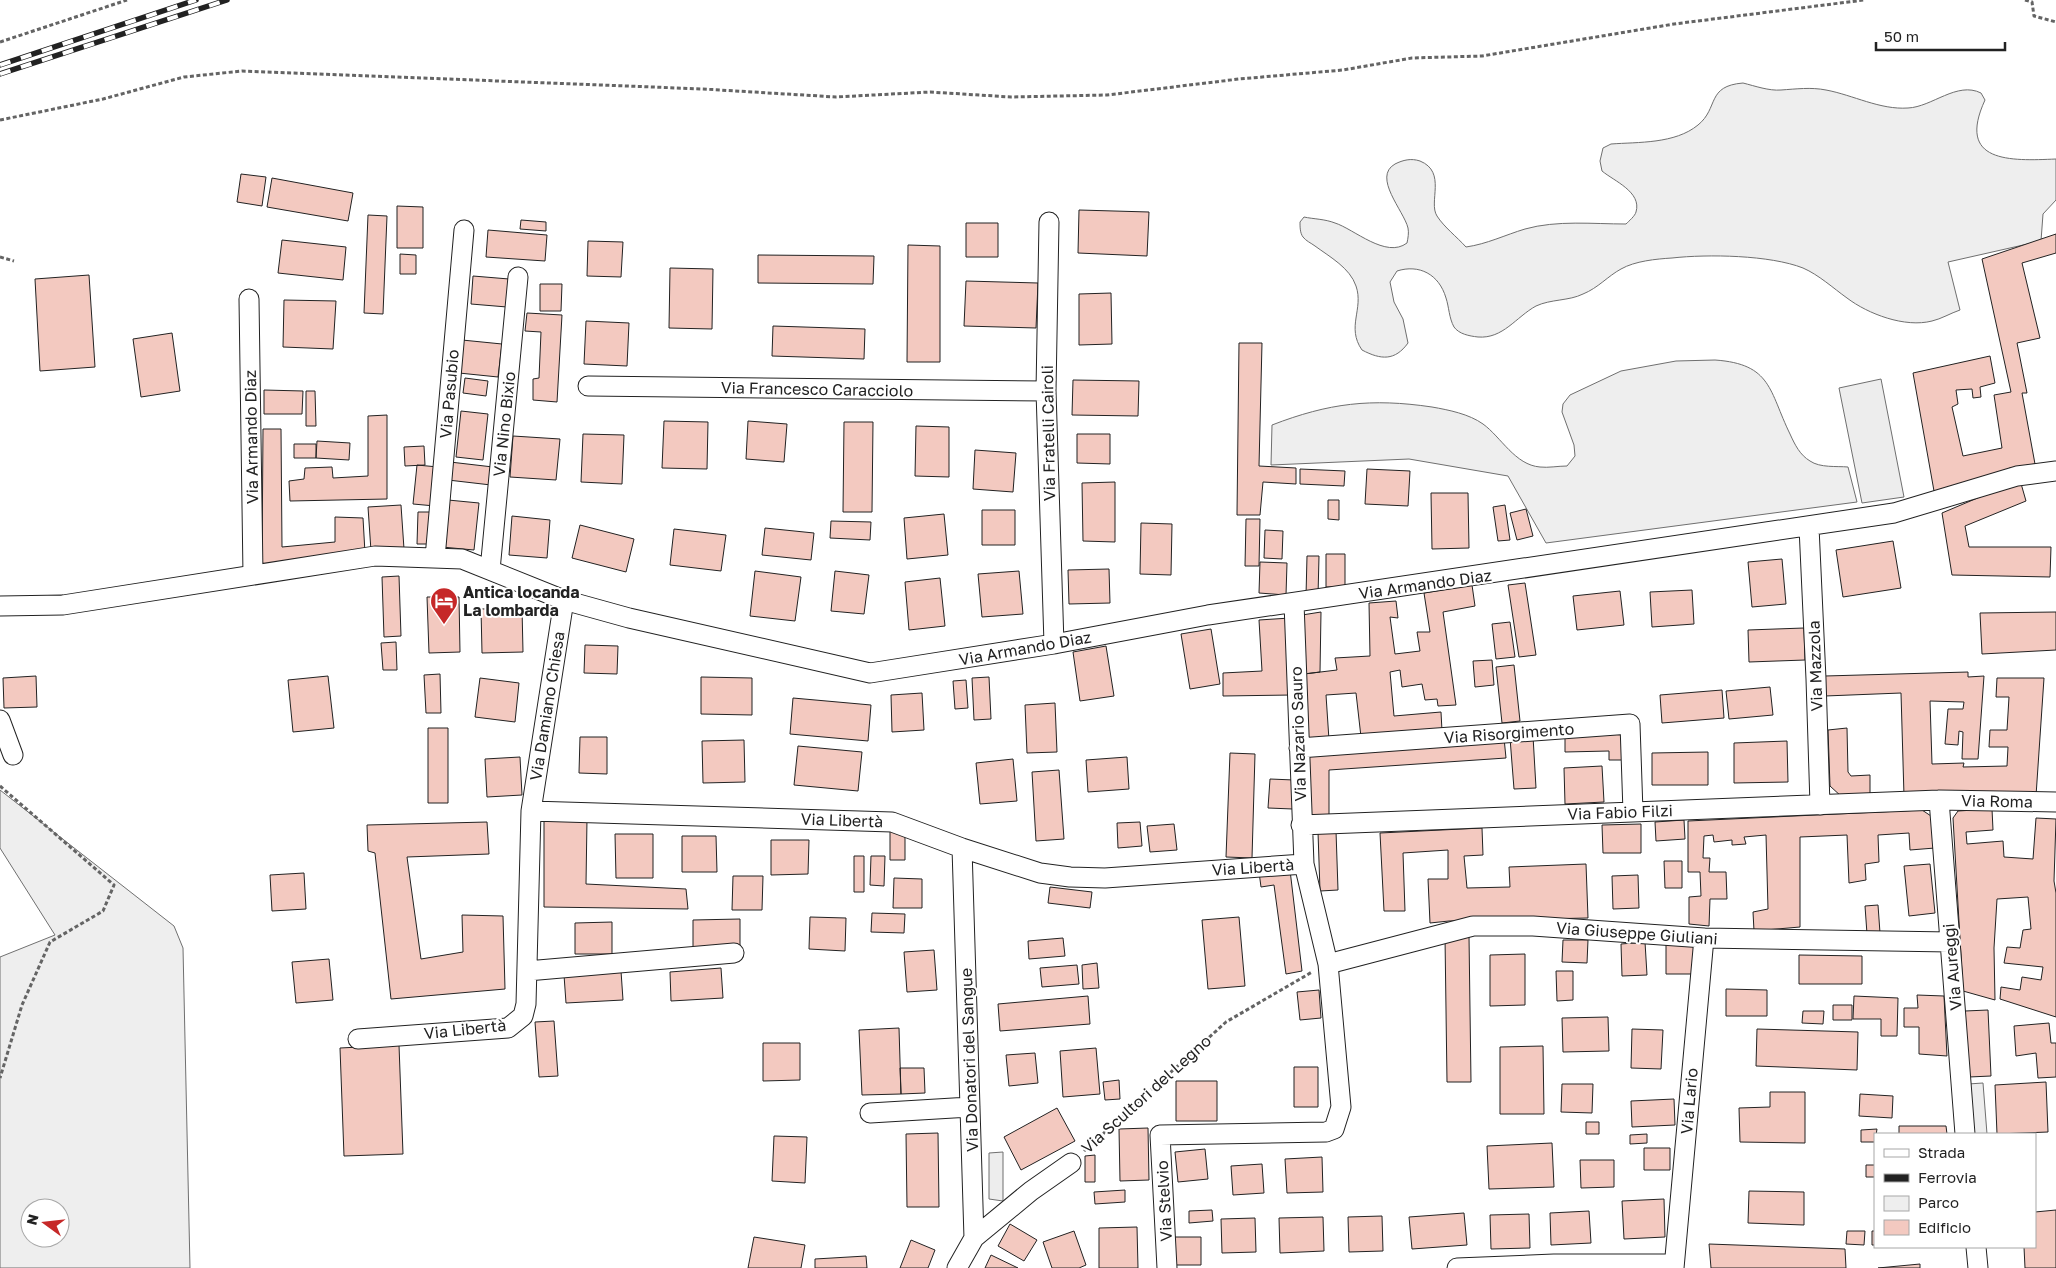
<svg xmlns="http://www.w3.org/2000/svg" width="2056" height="1268" viewBox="0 0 2056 1268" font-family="'Golos Text',sans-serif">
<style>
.green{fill:#eee;stroke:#6f6f6f;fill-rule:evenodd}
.parking{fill:#ededed;stroke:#6f6f6f}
.building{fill:#f3c9c0;stroke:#222}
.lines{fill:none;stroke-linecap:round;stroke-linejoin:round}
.minor-casing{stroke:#222;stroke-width:21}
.path{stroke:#646464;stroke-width:3;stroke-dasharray:4 2.5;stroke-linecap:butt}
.minor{stroke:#fff;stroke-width:19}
.rail-casing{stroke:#222;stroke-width:5.5}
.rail{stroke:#fff;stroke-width:4;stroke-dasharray:11;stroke-linecap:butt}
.labels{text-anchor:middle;stroke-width:4;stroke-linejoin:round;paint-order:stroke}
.street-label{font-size:16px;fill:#222;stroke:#fff}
.poi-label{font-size:16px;font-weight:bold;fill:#222;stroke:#fff;text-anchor:start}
</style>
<rect width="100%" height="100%" fill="#fff"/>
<path class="green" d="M1743 83C1755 86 1769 91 1781 90 1796 89 1811 87 1826 90 1853 95 1880 110 1908 108 1932 107 1957 81 1981 93L1985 100C1956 163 2010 161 2056 159V200L2043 214 2041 241 1948 262 1960 310C1951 313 1941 319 1932 321 1905 328 1868 314 1847 298 1833 288 1819 275 1803 268 1770 255 1708 254 1672 258 1656 259 1635 261 1621 269 1608 276 1598 288 1583 294 1569 301 1551 299 1536 306 1516 317 1503 339 1478 337 1469 336 1459 334 1454 327 1449 318 1449 307 1446 298 1439 274 1419 264 1397 271L1390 282 1394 302 1403 319 1408 343C1395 361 1381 360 1362 350 1346 327 1364 309 1356 286 1350 268 1330 257 1315 246 1311 243 1306 241 1303 237 1300 233 1300 227 1300 222L1304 217C1313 219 1325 219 1335 223 1354 229 1386 259 1407 243 1408 238 1409 233 1408 228 1404 211 1372 177 1395 164 1403 160 1411 158 1420 161 1447 172 1428 202 1437 216 1444 227 1457 237 1466 247 1487 244 1505 235 1525 229 1557 220 1593 224 1626 224 1629 221 1635 216 1636 212 1642 192 1614 181 1602 171L1600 161 1603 148 1611 144C1638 142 1675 144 1698 125 1719 108 1706 86 1743 83Z
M1715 360C1772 364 1769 391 1790 434 1795 445 1800 455 1810 461 1820 468 1837 466 1848 467L1857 502 1546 543 1508 476 1409 459 1271 465 1272 425C1329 403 1371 398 1432 407 1449 410 1469 414 1483 424 1501 437 1515 465 1540 467 1548 468 1558 466 1567 466L1575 456 1574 445 1562 412 1563 404 1570 395 1621 371 1676 361Z
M0 790 174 926 183 948 190 1268H0V957L55 935 0 848ZM30 1208H60V1238H30Z"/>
<path class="parking" d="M1881 379 1904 497 1862 503 1839 388Z
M1983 1083 1987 1134H1972L1968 1084Z
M1003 1152V1201L989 1199V1153Z"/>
<path class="building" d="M241 174 266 177 262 206 237 202Z
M272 178 353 193 348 221 267 207Z
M397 206 423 207V248H397Z
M1079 210 1149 212 1147 256 1078 253Z
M368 215 387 216 383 314 364 313Z
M521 220 546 222V231L520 229Z
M966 223H998V257H966Z
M488 230 547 235 545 261 486 257Z
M2056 234V253L2022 263 2040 338 2017 343 2027 393H2022L2035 464 2010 468 1972 484 1934 491 1913 373 1990 356 1995 383 1980 387 1981 397 1973 398 1972 389 1956 390 1958 404 1952 407 1963 456 2002 448 1994 395 2011 392 1982 259Z
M282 240 346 247 343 280 278 273Z
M588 241 623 242 621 277 587 276Z
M908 245 940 246V362H907Z
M400 254 416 255V274H400Z
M758 255 874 256 873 284 758 283Z
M670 268 713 269 712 329 669 328Z
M89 275 95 367 40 371 35 279Z
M473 276 509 279 507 307 471 304Z
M966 281 1038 283 1036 328 964 326Z
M540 284H562L561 311H540Z
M1111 293 1112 344 1079 345V294Z
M284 300 336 301 333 349 283 347Z
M527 313 562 315 557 402 533 400V379L539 378 541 332 525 331Z
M586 321 629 323 627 366 584 364Z
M773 326 865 329 864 359 772 356Z
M172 333 180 391 141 397 133 339Z
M462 340 502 344 498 377 459 373Z
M1239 343H1262L1259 466 1296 468V484L1263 482 1260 515H1237Z
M465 378 488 381 486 396 463 393Z
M1073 380 1139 381 1138 416 1072 415Z
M264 390 303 391 302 414H264Z
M306 391H315L316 426H306Z
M461 411 488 414 483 460 456 457Z
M387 415V499L290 501 289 481 304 479 305 468 332 467 333 478 368 476V416Z
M664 421 708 422 707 469 662 468Z
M748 421 787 424 784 462 746 459Z
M844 422H873L872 512H843Z
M916 426 949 427V477L915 476Z
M263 429H281L282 547 335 542V517L363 518 365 553 262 566Z
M583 434 624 435 622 484 581 482Z
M1077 434H1110V464L1077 463Z
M513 436 560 439 556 480 510 477Z
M317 441 350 443 349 460 316 458Z
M294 444H316V458H294Z
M424 446 425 465 405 466 404 447Z
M975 450 1016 453 1013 492 973 489Z
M450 462 493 467 491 485 448 480Z
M417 465 438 467 435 506 413 504Z
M1300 469 1345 471 1344 486 1300 484Z
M1367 469 1410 471 1408 506 1365 504Z
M2020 480 2026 501 1965 526 1969 547H2051L2050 577 1952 575 1942 513Z
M1115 482V542L1083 541 1082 483Z
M1431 493H1468L1469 548 1432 549Z
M448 500 479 503 474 550 442 547Z
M1328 500H1339V520L1328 519Z
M401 505 404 549 371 551 368 507Z
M1505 505 1510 540 1498 541 1493 507Z
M1526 509 1533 536 1517 540 1510 513Z
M982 510H1015V545H982Z
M418 512H432L431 544H417Z
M944 514 948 555 907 559 904 518Z
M512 516 550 520 547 558 509 555Z
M1246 519H1260L1259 566H1245Z
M831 521 871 522 870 540 830 538Z
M1141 523 1172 524 1171 575 1140 574Z
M580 525 634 539 626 572 572 558Z
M765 528 814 533 811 560 762 555Z
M674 529 726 535 721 571 670 565Z
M1265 530 1283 531 1282 559 1264 558Z
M1893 541 1901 588 1843 597 1836 550Z
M1326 554H1345V587H1326Z
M1307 556H1319L1318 596H1306Z
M1782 559 1786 604 1752 607 1748 562Z
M1260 562 1287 563 1286 595 1259 593Z
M1109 569 1110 603 1069 604 1068 570Z
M755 571 801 577 795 621 750 616Z
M835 571 869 575 864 614 831 611Z
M1019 571 1023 614 982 617 978 574Z
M399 576 401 636 384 637 382 577Z
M940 578 945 626 909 630 905 582Z
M1525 583 1536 655 1519 657 1508 585Z
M1472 585 1475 606 1443 612 1456 705 1438 706 1437 699 1425 700 1422 684 1402 687 1400 670 1390 672 1394 716 1441 712 1442 731 1361 737 1356 693 1326 695 1329 740 1307 742 1304 674 1337 670 1335 658 1370 656 1369 603 1396 601 1398 618 1390 617 1395 654 1420 651 1417 632H1430L1424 593Z
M1692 590 1694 624 1652 627 1650 592Z
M1620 591 1624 625 1577 630 1573 596Z
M427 597H459L460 652 429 653Z
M522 608 523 652 482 653 481 609Z
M1321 612 1320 672 1304 674 1302 615Z
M2056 612V650L1982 654 1980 613Z
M1290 618 1292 695 1223 696V673L1262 671 1259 620Z
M1510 622 1515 657 1496 659 1492 624Z
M1804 628 1805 660 1749 662 1748 630Z
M1211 629 1220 684 1190 689 1181 634Z
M396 642 397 670H383L381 643Z
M585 645 618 646 617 674 584 673Z
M1106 646 1114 696 1080 701 1073 652Z
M1492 660 1494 685 1475 687 1473 661Z
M1514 665 1520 721 1502 723 1496 667Z
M1968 672V677L1984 676 1978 759H1962L1963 732 1959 731 1958 745 1945 744 1948 709H1963L1964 702 1930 701 1932 764 1964 763 1963 767 2007 766 2008 747H1989L1990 730H2007L2009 697H1996L1997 678H2044L2036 796H1904L1901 693 1825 696V676Z
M440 674 441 713H426L424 675Z
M36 676 37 707 4 708 3 678Z
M328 676 334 728 293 732 288 680Z
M701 677 752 678V715L701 714Z
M989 677 991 719 974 720 972 678Z
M480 678 519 683 515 722 475 717Z
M966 680 968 708 955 709 953 681Z
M1770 687 1773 715 1729 719 1726 691Z
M1722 690 1724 718 1662 723 1660 695Z
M922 693 924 730 892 732 891 695Z
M793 698 871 705 868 741 790 734Z
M1055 703 1057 752 1027 753 1025 705Z
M428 728H448V803H428Z
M1847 728 1848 772 1851 776 1870 775V794L1842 797 1830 786 1828 730Z
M1624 733 1627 760H1609V751L1565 752V737Z
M1533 736 1536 788 1514 789 1510 738Z
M580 737H607V774L579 773Z
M1504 738 1506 758 1329 770V817L1309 818 1308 751Z
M744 740 745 782 703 783 702 741Z
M1787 741 1788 782 1734 783V743Z
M798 746 862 752 858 791 794 785Z
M1708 752V785H1652V753Z
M1230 753 1255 754 1252 858 1226 857Z
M520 757 522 795 487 797 485 759Z
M1127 757 1129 789 1088 792 1086 760Z
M1013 759 1017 801 980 804 976 763Z
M1602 766 1604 802 1565 804 1564 768Z
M1059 770 1064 839 1036 841 1032 772Z
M1270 779 1294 780 1293 809 1268 808Z
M1992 809 1993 830 1966 832 1967 844 2003 841 2004 857 2033 859 2036 818 2056 819 2054 881 2056 893V1017L2000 999 2001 987 2020 990 2022 977 2041 980 2043 967 2004 963 2007 947 2020 948 2023 930 2031 929 2028 897 1997 899 1994 948 1995 1000 1963 991 1953 818 1958 811Z
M1922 810 1931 816 1935 848 1910 850 1909 833 1878 835 1879 862 1865 864 1866 880 1849 883 1847 835 1800 837V927L1754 931 1753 912 1768 909 1766 835 1744 837 1746 844 1732 845V840L1714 842 1713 835 1704 836 1703 858H1710L1709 872H1726L1727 899H1710L1709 926 1689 924V897L1701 896 1700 872H1688V821Z
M544 819H587L586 884 686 889 688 909 544 907Z
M1684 820 1685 839 1656 841 1655 822Z
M487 822 489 854 407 857 421 959 463 952 462 915 503 916 505 989 391 999 375 853 368 851 367 825Z
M1140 822 1142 846 1118 848 1117 823Z
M1174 824 1177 850 1150 852 1147 826Z
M1641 824V853H1603L1602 825Z
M1482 828 1483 855 1464 856 1467 888 1510 887 1509 867 1586 864 1588 918 1449 921 1430 923 1428 879H1448V850L1403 853 1405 911H1384L1380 833Z
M890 831H905V860H890Z
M1336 831 1338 890 1320 891 1318 832Z
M615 834H653V878H616Z
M682 836H716L717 872H682Z
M771 840H809L808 874 771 875Z
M854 856H864V892H854Z
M871 856H885L884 886 870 885Z
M1664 861H1682V888H1665Z
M1930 864 1935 913 1909 916 1904 866Z
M1290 870 1302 971 1286 974 1274 885 1261 887 1259 872Z
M304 873 306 909 272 911 270 875Z
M1638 875 1639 908 1613 909 1612 876Z
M733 876H763L762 910H732Z
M894 878 922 879V908H893Z
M1050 887 1092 892 1090 908 1048 903Z
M1878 905 1880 933 1867 934 1865 906Z
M872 913 905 914 904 933 871 932Z
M810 917 846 918 845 951 809 949Z
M1239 917 1245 986 1208 989 1202 920Z
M740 919V947H693V920Z
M612 922V954H575V923Z
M1469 936 1471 1082H1447L1445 937Z
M1063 938 1065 956 1029 959 1028 941Z
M1563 940H1588L1587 963 1562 962Z
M1645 942 1647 975 1622 976 1621 944Z
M1666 944H1695V974H1666Z
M934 950 937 990 907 992 904 952Z
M1525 954V1005L1490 1006V955Z
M1799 955 1862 956V984H1799Z
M329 959 333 1000 296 1003 292 962Z
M1097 963 1099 988 1083 989 1082 965Z
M1077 965 1079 984 1042 987 1040 968Z
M721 968 723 998 671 1001 670 972Z
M621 971 623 1000 566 1003 564 975Z
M1556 971H1573V1000L1557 1001Z
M1726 989 1767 990V1016H1726Z
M1319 990 1321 1018 1300 1020 1297 992Z
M1917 995 1944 996 1947 1056 1919 1054V1027H1904V1008H1918Z
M1088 996 1090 1024 1000 1031 998 1004Z
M1854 996 1898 998 1897 1036H1881V1019H1853Z
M1833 1005H1852V1020H1833Z
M1988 1010 1991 1076 1969 1077 1965 1011Z
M1803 1011H1824L1823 1024 1802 1023Z
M1608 1017 1609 1051 1563 1052 1562 1018Z
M554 1021 558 1076 539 1077 535 1022Z
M2049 1023 2051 1043H2056V1077L2038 1078 2036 1053 2016 1056 2014 1026Z
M899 1028 901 1094 862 1095 859 1030Z
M1632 1029 1663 1030 1661 1069 1631 1068Z
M1757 1029 1858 1032 1857 1070 1756 1066Z
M763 1043H800V1080L763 1081Z
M399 1045 403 1154 344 1156 340 1048Z
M1543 1046 1544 1114H1500V1047Z
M1096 1048 1100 1094 1063 1097 1060 1051Z
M1035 1053 1038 1083 1009 1086 1006 1055Z
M1294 1067H1318V1107H1294Z
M900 1068H924L925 1093 901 1094Z
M1119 1080 1120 1099 1105 1100 1103 1082Z
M1176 1081H1217V1121H1176Z
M2046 1082 2048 1132 1997 1134 1995 1085Z
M1562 1084H1593L1592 1113 1561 1112Z
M1770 1092H1805V1143L1740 1142 1739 1108 1770 1107Z
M1860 1094 1893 1096 1892 1118 1859 1116Z
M1674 1099 1675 1125 1632 1127 1631 1101Z
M1057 1108 1075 1141 1021 1170 1004 1137Z
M1586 1122H1599V1134H1586Z
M1899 1126H1946L1947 1134H1899Z
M1148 1128 1149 1180 1120 1181 1119 1129Z
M1877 1129 1875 1142H1861V1130Z
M938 1133 939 1207H907L906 1134Z
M1647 1134V1143L1630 1144V1135Z
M774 1136 807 1137 805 1183 772 1181Z
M1552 1143 1554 1187 1489 1189 1487 1146Z
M1644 1148H1670V1170H1644Z
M1205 1149 1208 1179 1178 1182 1175 1152Z
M1095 1155V1182H1085V1156Z
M1322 1157 1323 1192 1287 1193 1285 1159Z
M1580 1160H1614V1187L1581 1188Z
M1262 1164 1264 1193 1233 1195 1231 1166Z
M1866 1165H1875V1177H1866Z
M1125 1190V1202L1095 1204 1094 1192Z
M1749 1191 1804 1192V1225L1748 1223Z
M1664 1199 1665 1237 1624 1239 1622 1201Z
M1212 1210 1213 1221 1189 1223V1211Z
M2056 1210V1268H2025L2024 1247H2035V1212Z
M1589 1211 1591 1243 1551 1245 1550 1213Z
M1464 1213 1467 1245 1412 1249 1409 1217Z
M1529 1214 1530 1248 1491 1249 1490 1215Z
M1382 1216 1383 1251 1349 1252 1348 1217Z
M1323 1217 1324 1251 1280 1253 1279 1218Z
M1255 1218 1256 1252 1222 1253 1221 1219Z
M1010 1224 1037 1240 1024 1261 998 1246Z
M1137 1227 1138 1268H1099V1228Z
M1074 1231 1086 1265 1079 1268H1052L1043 1242Z
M1847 1231H1865L1864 1245 1846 1244Z
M1872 1231H1875V1245H1872Z
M754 1237 805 1245 801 1268H748Z
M1173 1237H1201V1265H1174Z
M911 1240 935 1250 928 1268H900Z
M1709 1244 1845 1249 1846 1268H1711Z
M991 1255 1018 1268H985Z
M866 1256 867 1268H815V1259Z
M1920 1264V1268H1878Z"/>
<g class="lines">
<g class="minor-casing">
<path id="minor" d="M1049 222 1046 391 1054 644
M249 299 253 575
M588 386 1046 391
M1809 527 1816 679 1820 805
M435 558 464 230
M490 570 518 277
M0 606 63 605 375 556 462 559 564 600 629 618 870 673 1054 644 1208 615 1894 513 2017 476 2056 471
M0 720 13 755
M1299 748 1630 724 1633 812
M1939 800 1965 1134
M531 811 892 822 962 848 1040 873 1070 877 1105 878 1304 864
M1301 825 1939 800 2056 802
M1328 964 1473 926H1533L1704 938 1950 942
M527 971 734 953
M358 1039 508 1028 523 1016 526 1004 531 811 564 600
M870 1113 970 1107
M974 1238 1031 1191 1071 1163
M1976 1247 1978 1268
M957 1268 974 1238 962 848
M1167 1268 1160 1135 1326 1132 1334 1129 1341 1107 1328 964 1304 864 1294 603
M1457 1268 1554 1264H1674
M1674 1268 1704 938"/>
</g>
<path class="path" d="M2025 0 2032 2 2034 16 2056 22
M0 42 127 0
M0 120 103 99 184 77 242 71 703 89 836 97 930 92 1011 97 1107 95 1239 79 1343 70 1412 58 1482 56 1674 24 1864 0
M0 257 14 261
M0 786 114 885 103 911 50 942 22 1005 0 1078
M1084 1151 1226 1022 1312 972"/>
<use href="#minor" class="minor"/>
<g class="rail-casing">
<path id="rail" d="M0 65 196 0
M0 74 227 0"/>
</g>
<use href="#rail" class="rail"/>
</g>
<defs>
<g id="hotel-pin" transform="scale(1.4375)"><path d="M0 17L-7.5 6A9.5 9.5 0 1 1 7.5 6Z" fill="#c62828" stroke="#fff"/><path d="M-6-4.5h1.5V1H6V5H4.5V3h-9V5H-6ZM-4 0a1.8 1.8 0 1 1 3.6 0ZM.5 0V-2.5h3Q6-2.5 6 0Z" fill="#fff"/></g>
</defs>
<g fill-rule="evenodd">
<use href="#hotel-pin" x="444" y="601"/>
</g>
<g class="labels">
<g class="street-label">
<text transform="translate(817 389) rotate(1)" y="6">Via Francesco Caracciolo</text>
<text transform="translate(449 394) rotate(-85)" y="6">Via Pasubio</text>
<text transform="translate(504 424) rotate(-84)" y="6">Via Nino Bixio</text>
<text transform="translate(1048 433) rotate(-91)" y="6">Via Fratelli Cairoli</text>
<text transform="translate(251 437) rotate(-91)" y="6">Via Armando Diaz</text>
<text transform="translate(1425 584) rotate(-8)" y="6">Via Armando Diaz</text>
<text transform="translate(1025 648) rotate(-10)" y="6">Via Armando Diaz</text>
<text transform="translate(1815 666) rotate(-92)" y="6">Via Mazzola</text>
<text transform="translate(547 706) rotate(-81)" y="6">Via Damiano Chiesa</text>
<text transform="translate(1509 733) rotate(-4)" y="6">Via Risorgimento</text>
<text transform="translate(1298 734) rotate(-92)" y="6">Via Nazario Sauro</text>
<text transform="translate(1997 801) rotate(1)" y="6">Via Roma</text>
<text transform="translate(1620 812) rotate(-2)" y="6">Via Fabio Filzi</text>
<text transform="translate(842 820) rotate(2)" y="6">Via Libertà</text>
<text transform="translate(1253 867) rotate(-4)" y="6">Via Libertà</text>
<text transform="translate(1637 933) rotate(4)" y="6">Via Giuseppe Giuliani</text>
<text transform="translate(1952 967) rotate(-95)" y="6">Via Aureggi</text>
<text transform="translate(465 1029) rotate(-6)" y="6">Via Libertà</text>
<text transform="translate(969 1060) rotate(-92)" y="6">Via Donatori del Sangue</text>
<text transform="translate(1146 1094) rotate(-42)" y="6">Via Scultori del Legno</text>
<text transform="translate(1689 1101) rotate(-85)" y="6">Via Lario</text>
<text transform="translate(1164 1201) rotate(-93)" y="6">Via Stelvio</text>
</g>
<g class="poi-label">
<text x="463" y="598">Antica locanda<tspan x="463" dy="18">La lombarda</tspan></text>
</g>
</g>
<rect x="1874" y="1133" width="162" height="115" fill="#ffffff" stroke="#a7a7a7"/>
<rect x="1884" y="1149" width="25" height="8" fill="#ffffff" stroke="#a7a7a7"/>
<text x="1918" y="1158" font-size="15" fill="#222222">Strada</text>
<rect x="1884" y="1174" width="25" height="8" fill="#222222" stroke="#a7a7a7"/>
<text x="1918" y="1183" font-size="15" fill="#222222">Ferrovia</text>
<rect x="1884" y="1196" width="25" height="15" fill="#eeeeee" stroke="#a7a7a7"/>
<text x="1918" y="1208" font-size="15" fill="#222222">Parco</text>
<rect x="1884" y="1220" width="25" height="15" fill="#f3c9c0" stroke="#a7a7a7"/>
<text x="1918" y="1233" font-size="15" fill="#222222">Edificio</text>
<g transform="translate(45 1223) rotate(285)"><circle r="24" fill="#ffffff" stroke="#a7a7a7"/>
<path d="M0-4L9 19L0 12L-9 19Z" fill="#c62828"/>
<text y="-8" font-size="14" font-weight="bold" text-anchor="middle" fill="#222222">N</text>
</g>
<path d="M1876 42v8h129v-8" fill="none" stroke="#222222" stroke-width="2.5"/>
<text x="1884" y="42" font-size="15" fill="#222222" stroke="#ffffff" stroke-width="4" paint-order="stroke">50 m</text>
</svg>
